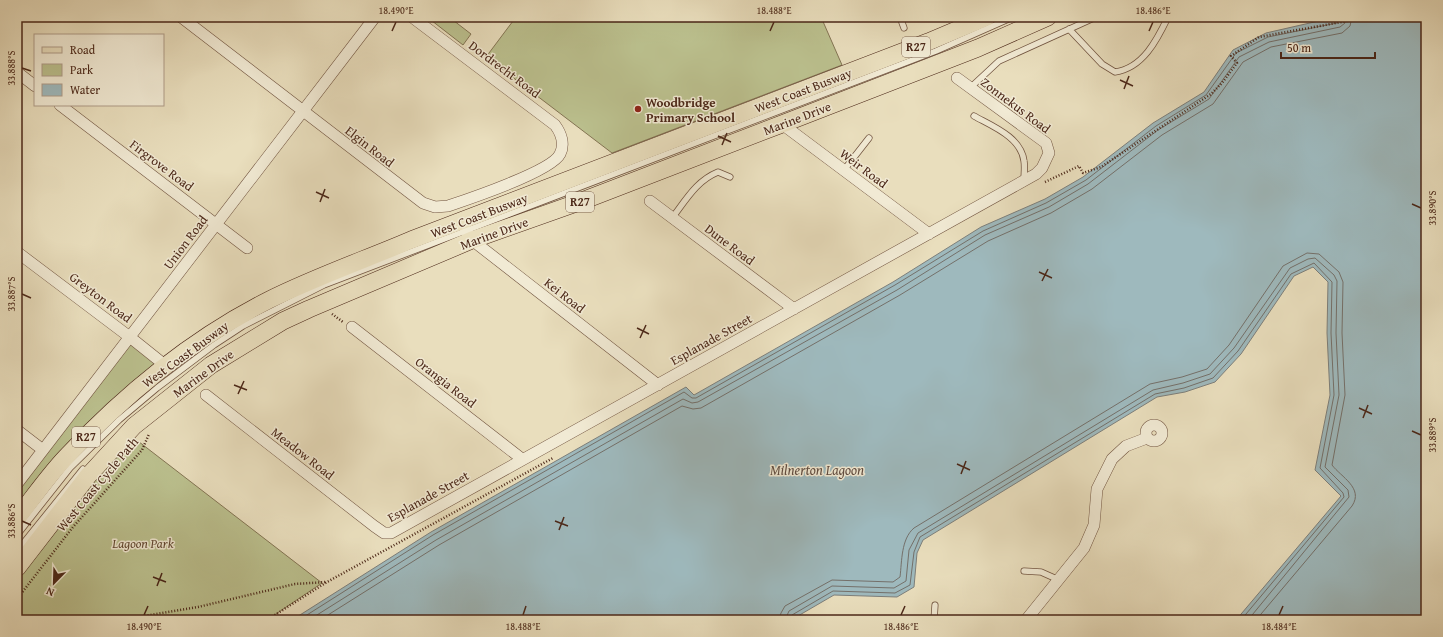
<svg xmlns="http://www.w3.org/2000/svg" width="1443" height="637" viewBox="0 0 1443 637" font-family="'Gentium Book Plus',serif">
<style>
.green{fill:#bbc08e;stroke:#837453}
.water{fill:#9eb9bd;stroke:#7d7f7b}
.lines{fill:none;stroke-linecap:round;stroke-linejoin:round}
.shore{stroke:#74706a;stroke-width:1}
.lane-casing{stroke:#725541;stroke-width:7}
.street-casing{stroke:#725541;stroke-width:12}
.primary-casing{stroke:#4b2718;stroke-width:18}
.path{stroke:#4b2718;stroke-width:2.5;stroke-dasharray:1 2;stroke-linecap:butt}
.lane{stroke:#f1ead4;stroke-width:5.5}
.street{stroke:#f1ead4;stroke-width:11}
.primary{stroke:#e9debd;stroke-width:17}
.ticks{fill:none;stroke:#4b2718;stroke-width:1.5}
.poi-dot{fill:#8f2418;stroke:#f1ead4;stroke-width:1.5}
.labels{text-anchor:middle;stroke-width:3;stroke-linejoin:round;paint-order:stroke}
.shield{fill:#f1ead4;stroke:#7d6250;stroke-width:1}
.shield-label{font-size:12px;font-weight:bold;fill:#4b2718}
.street-label{font-size:13px;fill:#4b2718;stroke:#f1ead4}
.poi-label{font-size:13px;font-weight:bold;fill:#4b2718;stroke:#f1ead4;text-anchor:start}
.park-label{font-size:13px;font-style:italic;fill:#614630;stroke:#f1ead4}
.water-label{font-size:14px;font-style:italic;fill:#604c41;stroke:#f1ead4}
.neatline{fill:none;stroke:#4b2718;stroke-width:1.5}
.ticks-label{font-size:10px;text-anchor:middle;fill:#4b2718}
</style>
<rect width="100%" height="100%" fill="#e9debd"/>
<filter id="stains"><feTurbulence type="fractalNoise" baseFrequency=".005" numOctaves="4"/><feColorMatrix values="0 0 0 0 .2 0 0 0 0 .09 0 0 0 0 .02 0 0 0 .5 -.17"/></filter>
<radialGradient id="worn" r=".72"><stop offset=".6" stop-color="#630" stop-opacity="0"/><stop offset="1" stop-color="#630" stop-opacity=".3"/></radialGradient>
<path class="green" d="M427 17H449L471 34 463 45Z
M516 17H821L842 65 612 153 486 57Z
M131 338 166 366 17 518V484Z
M134 438 322 583 267 620H17V576L93 480Z"/>
<path class="water" d="M1355 17H1426V620H1236L1341 496 1315 470 1330 395 1327 333 1328 282 1313 267 1294 276 1241 354 1215 382 1185 392 1157 397 923 540 917 553 914 587 897 597 834 595 791 620H292L431 532 686 387 694 395 893 282 981 227 1045 199 1083 177 1153 123 1204 92 1233 50 1266 33 1323 20Z"/>
<g class="lines">
<path class="shore" d="M299 620 433 535 684 392 692 398H696L895 285 983 231 1046 203 1086 180 1156 126 1206 95 1236 53 1268 37 1337 23 1341 17
M309 620 436 540 683 399 692 403 698 402 897 290 985 235 1049 207 1088 184 1158 130 1209 99 1239 57 1269 42 1340 27 1345 23 1346 17
M320 620 439 545 682 406 693 409 701 408 900 295 988 241 1051 213 1092 189 1162 135 1213 104 1243 62 1271 47 1342 33 1350 26 1352 17
M779 620 781 613 785 606 832 580 893 582 900 577C902 561 901 539 914 528L1150 384 1182 377 1207 369 1229 345 1283 266 1307 253 1319 254 1339 272 1343 282 1342 333 1345 395 1332 465C1341 477 1364 488 1352 506L1256 620
M785 620 789 611 832 586 894 588 906 581 909 550 918 533 1153 390 1183 383 1210 374 1234 348 1290 268 1308 259 1315 258 1334 275 1337 281 1336 333 1339 395 1325 467 1348 490 1349 497 1248 620
M790 620 792 615 833 591 895 593 910 585 914 552 920 537 1155 394 1184 388 1213 378 1238 351 1291 274 1314 263 1332 282 1331 333 1334 395 1320 468 1343 493 1344 497 1241 620"/>
<g class="lane-casing">
<path id="lane" d="M900 17 904 28
M1069 29 1102 64 1115 72C1143 68 1157 40 1168 17
M970 88 999 61 1096 17
M974 116C992 126 1021 137 1024 161 1025 167 1024 174 1024 180
M844 170 869 138
M672 218C686 200 696 181 718 172L730 177
M17 535 70 468 119 420 157 388 214 345 243 326 324 285 936 51 1013 17
M17 551 83 469
M1024 571 1041 572 1059 580
M934 620 935 605"/>
</g>
<g class="street-casing">
<path id="street" d="M181 17 423 203 435 207 448 206C469 199 552 171 560 154 565 144 561 133 555 125L412 17
M17 72 35 86
M60 105 247 248
M782 124 929 234
M650 201 794 309
M461 222 472 240 658 385
M17 252 131 338 166 366
M352 327 522 459
M206 395 374 526 384 533H391L1036 174 1042 168 1049 153 1046 143 957 78
M1146 433a8 8 0 1 1 16 0a8 8 0 1 1-16 0Z
M17 430 43 450
M17 484 375 17
M1026 620 1084 548 1094 525 1097 489 1112 459 1126 446 1147 438"/>
</g>
<g class="primary-casing">
<path id="primary" d="M17 518C33 498 48 476 66 457 124 395 194 338 269 300 315 277 364 260 411 240L928 42 987 17
M17 568 88 476 134 426 211 365 283 321 309 309 472 240 582 201 782 124 978 48 1048 17"/>
</g>
<path class="path" d="M1045 182 1079 166 1083 173 1101 167 1211 94 1222 83 1237 63 1231 56 1259 37 1369 17
M332 314 343 322
M17 599 73 527 142 450 149 434
M121 620 198 607 295 584 326 582
M267 620 327 582 553 458"/>
<use href="#lane" class="lane"/>
<use href="#street" class="street"/>
<use href="#primary" class="primary"/>
</g>
<path class="ticks" d="M392 31 396 22M770 31 774 22M1149 31 1153 22M22 68 31 71M1120 80 1133 86M1124 89 1129 76M718 136 731 142M722 145 727 133M316 192 329 198M320 202 325 189M1412 204 1421 208M1039 272 1052 278M1042 281 1048 269M22 294 31 298M637 328 649 334M640 338 646 325M234 385 247 390M238 394 244 381M1359 408 1372 414M1363 418 1368 405M1412 431 1421 435M957 464 970 470M961 474 966 461M22 521 31 525M555 521 568 526M559 530 564 517M153 577 166 582M157 586 162 573M144 615 148 606M523 615 526 606M901 615 905 606M1279 615 1283 606"/>
<circle class="poi-dot" cx="638" cy="109" r="4"/>
<g class="labels">
<g class="shield">
<rect x="902" y="37" width="28" height="20" rx="3"/>
<rect x="566" y="192" width="28" height="20" rx="3"/>
<rect x="72" y="427" width="28" height="20" rx="3"/>
</g>
<g class="shield-label">
<text x="916" y="51">R27</text>
<text x="580" y="206">R27</text>
<text x="86" y="441">R27</text>
</g>
<g class="street-label">
<text transform="translate(505 69) rotate(37)" y="5">Dordrecht Road</text>
<text transform="translate(803 90) rotate(-21)" y="5">West Coast Busway</text>
<text transform="translate(1016 105) rotate(37)" y="5">Zonnekus Road</text>
<text transform="translate(797 118) rotate(-21)" y="5">Marine Drive</text>
<text transform="translate(370 146) rotate(38)" y="5">Elgin Road</text>
<text transform="translate(162 165) rotate(37)" y="5">Firgrove Road</text>
<text transform="translate(864 168) rotate(37)" y="5">Weir Road</text>
<text transform="translate(479 215) rotate(-21)" y="5">West Coast Busway</text>
<text transform="translate(494 233) rotate(-20)" y="5">Marine Drive</text>
<text transform="translate(185 242) rotate(-53)" y="5">Union Road</text>
<text transform="translate(730 244) rotate(37)" y="5">Dune Road</text>
<text transform="translate(565 295) rotate(38)" y="5">Kei Road</text>
<text transform="translate(101 297) rotate(37)" y="5">Greyton Road</text>
<text transform="translate(711 339) rotate(-29)" y="5">Esplanade Street</text>
<text transform="translate(185 354) rotate(-36)" y="5">West Coast Busway</text>
<text transform="translate(203 373) rotate(-36)" y="5">Marine Drive</text>
<text transform="translate(446 382) rotate(38)" y="5">Orangia Road</text>
<text transform="translate(303 453) rotate(38)" y="5">Meadow Road</text>
<text transform="translate(97 484) rotate(-50)" y="5">West Coast Cycle Path</text>
<text transform="translate(428 496) rotate(-29)" y="5">Esplanade Street</text>
</g>
<g class="poi-label">
<text x="646" y="107">Woodbridge<tspan x="646" dy="15">Primary School</tspan></text>
</g>
<g class="park-label">
<text x="143" y="548">Lagoon Park</text>
</g>
<g class="water-label">
<text x="817" y="475">Milnerton Lagoon</text>
</g>
</g>
<rect width="1443" height="637" fill="none" stroke="#e9debd" stroke-width="44"/>
<rect x="34" y="34" width="130" height="72" fill="#f1ead4" stroke="#af9c89"/>
<rect x="42" y="47" width="20" height="6" fill="#e9debd" stroke="#af9c89"/>
<text x="70" y="54" font-size="12" fill="#4b2718">Road</text>
<rect x="42" y="64" width="20" height="12" fill="#bbc08e" stroke="#af9c89"/>
<text x="70" y="74" font-size="12" fill="#4b2718">Park</text>
<rect x="42" y="84" width="20" height="12" fill="#9eb9bd" stroke="#af9c89"/>
<text x="70" y="94" font-size="12" fill="#4b2718">Water</text>
<g transform="translate(54 583) rotate(203)" stroke="#f1ead4" stroke-width="3" paint-order="stroke">
<path d="M0-3L7 15L0 10L-7 15Z" fill="#4b2718"/>
<text y="-6" font-size="11" font-weight="bold" text-anchor="middle" fill="#4b2718">N</text>
</g>
<path d="M1281 52v6h94v-6" fill="none" stroke="#4b2718" stroke-width="2"/>
<text x="1287" y="52" font-size="12" fill="#4b2718" stroke="#f1ead4" stroke-width="3" paint-order="stroke">50 m</text>
<rect x="22" y="22" width="1399" height="593" class="neatline"/>
<g class="ticks-label">
<text x="396" y="14">18.490°E</text>
<text x="774" y="14">18.488°E</text>
<text x="1153" y="14">18.486°E</text>
<text transform="translate(11 68) rotate(-90)" y="4">33.888°S</text>
<text transform="translate(1432 208) rotate(-90)" y="4">33.890°S</text>
<text transform="translate(11 294) rotate(-90)" y="4">33.887°S</text>
<text transform="translate(1432 435) rotate(-90)" y="4">33.889°S</text>
<text transform="translate(11 521) rotate(-90)" y="4">33.886°S</text>
<text x="144" y="630">18.490°E</text>
<text x="523" y="630">18.488°E</text>
<text x="901" y="630">18.486°E</text>
<text x="1279" y="630">18.484°E</text>
</g>
<rect width="100%" height="100%" filter="url(#stains)"/>
<rect width="100%" height="100%" fill="url(#worn)"/>
</svg>
